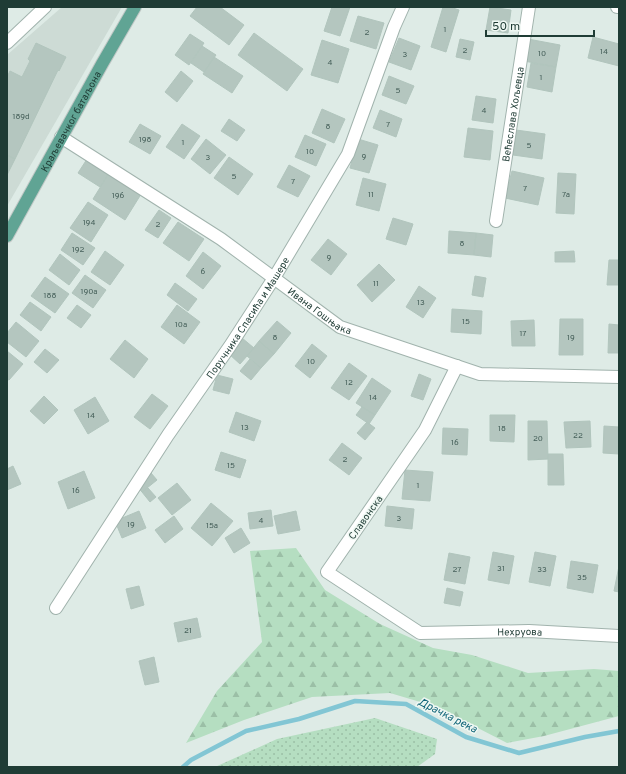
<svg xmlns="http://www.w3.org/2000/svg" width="626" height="774" viewBox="0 0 626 774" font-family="Overpass,sans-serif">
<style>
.built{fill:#cddbd5}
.grass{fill:url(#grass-dots)}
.forest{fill:url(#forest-firs)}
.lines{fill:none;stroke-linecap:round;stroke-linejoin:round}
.stream{stroke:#82c6d4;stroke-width:4.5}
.building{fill:#b4c6bf;stroke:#b1c5bd}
.minor-casing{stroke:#a1b3ad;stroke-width:14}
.major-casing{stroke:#c0c8c6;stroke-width:14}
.minor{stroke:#fff;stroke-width:12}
.major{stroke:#60a494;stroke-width:12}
.labels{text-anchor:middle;stroke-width:3;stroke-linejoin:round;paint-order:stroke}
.number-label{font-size:8px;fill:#445e58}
.street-label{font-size:10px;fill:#1f3c35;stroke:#eff8f3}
.water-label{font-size:11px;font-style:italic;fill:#15687b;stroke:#eff8f3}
</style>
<defs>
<pattern id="grass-dots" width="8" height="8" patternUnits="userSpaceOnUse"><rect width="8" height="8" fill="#b5dec1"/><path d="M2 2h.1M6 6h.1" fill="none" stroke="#9bbfa6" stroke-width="1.8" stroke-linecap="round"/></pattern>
<pattern id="forest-firs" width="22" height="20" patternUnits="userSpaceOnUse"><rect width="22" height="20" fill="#b5dec1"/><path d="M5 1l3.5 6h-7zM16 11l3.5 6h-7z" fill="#9bbfa6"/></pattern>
</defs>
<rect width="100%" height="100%" fill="#deebe6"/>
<path class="built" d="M62 7H122L7 206V55Z"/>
<path class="grass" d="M375 718 437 739 435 754 417 767H215L277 739Z"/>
<path class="forest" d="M296 548 325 590 380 624 433 648 472 655 528 673 594 669 619 671V716L544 736 507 743 437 707 390 693 312 697 244 720 186 743 217 691 262 642 250 551Z"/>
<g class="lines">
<path class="stream" d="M183 767 191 760 246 731 299 719 355 701 406 704 466 737 519 753 585 737 619 731"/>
</g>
<path class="building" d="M197 7H220L244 25 229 45 190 16Z
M332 7H350L340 36 324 31Z
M443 7H450L459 10 446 52 431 47Z
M490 7 511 10 508 33 486 30Z
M358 16 384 23 376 49 350 41Z
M254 33 303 69 287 91 238 55Z
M190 34 204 43 189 65 175 55Z
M593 37 619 44V66L588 58Z
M399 38 420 46 411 70 389 62Z
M460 39 474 42 470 60 456 57Z
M528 39 560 45 556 67 524 61Z
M322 40 349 49 338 83 311 75Z
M36 43 66 57 59 71 58 70 15 159 7 155V77L10 71 22 77 30 61 28 59Z
M202 46 216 55 204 72 191 63Z
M214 57 243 76 232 93 203 74Z
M531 63 556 67 552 92 527 87Z
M181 71 193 81 177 102 165 92Z
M389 76 414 86 406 104 382 95Z
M476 96 496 99 493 123 472 120Z
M322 109 345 119 334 143 312 133Z
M380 110 402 119 396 137 373 128Z
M229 119 245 130 237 141 221 131Z
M140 124 161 136 150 154 129 142Z
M182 124 200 136 184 159 166 147Z
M468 128 493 131 490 160 464 157Z
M516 130 545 134 542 159 513 155Z
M305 135 326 144 316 166 295 157Z
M206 139 226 155 210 174 191 159Z
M358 139 378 145 369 173 350 168Z
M7 155 15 159 7 175Z
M89 156 111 170 100 187 78 173Z
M229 157 253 174 238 195 214 178Z
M289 165 310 176 298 197 277 187Z
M111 170 143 191 125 220 93 199Z
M512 171 544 178 538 205 505 198Z
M558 173 576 174 574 214 556 213Z
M363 178 386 184 379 211 356 205Z
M88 202 108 215 91 242 70 228Z
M159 210 171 218 158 238 145 230Z
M393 218 413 224 406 245 386 239Z
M178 222 204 239 189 261 163 243Z
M449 231 476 233 474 255 448 253Z
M72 233 95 248 83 265 61 250Z
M476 233 493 235 491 257 474 255Z
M328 239 347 254 331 275 311 260Z
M105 251 124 265 110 285 91 272Z
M574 251 575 262H555V252Z
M203 252 221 266 203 289 186 276Z
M60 254 80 270 69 285 49 270Z
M609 260H619V285H607Z
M379 264 395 280 372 302 357 285Z
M85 275 106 290 93 308 72 293Z
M475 276 486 278 483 297 472 295Z
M45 277 69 294 55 313 31 296Z
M175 283 197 299 188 311 167 295Z
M419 286 436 298 423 318 406 307Z
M30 302 51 317 41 331 20 315Z
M77 305 91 315 81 328 67 318Z
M177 305 200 322 184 344 161 327Z
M452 309 482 311 481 334 451 332Z
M560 319H583V355H559Z
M534 320 535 346H512L511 321Z
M277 321 291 333 274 354 259 341Z
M16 322 39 341 26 357 7 342V333Z
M609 324 619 325V353H608Z
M242 338 254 348 240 364 229 354Z
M125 340 148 359 134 378 110 359Z
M259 341 274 354 261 368 247 356Z
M312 344 327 356 310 378 295 366Z
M45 349 59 360 47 373 34 362Z
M7 351 23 364 9 380 7 379Z
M250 359 261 368 251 380 240 371Z
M349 363 367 376 349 400 331 388Z
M419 374 431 379 423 400 411 396Z
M217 375 233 379 229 394 213 390Z
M372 378 391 391 375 415 356 403Z
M152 394 168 406 150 429 134 417Z
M44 396 58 410 44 424 30 411Z
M95 397 109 421 88 434 74 410Z
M362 407 375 415 369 424 356 415Z
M236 412 261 421 254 441 229 432Z
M490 415H515L514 442 490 441Z
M528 421H547L548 459 528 460Z
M590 421 591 447 566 448 564 422Z
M367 422 375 428 365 440 357 433Z
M604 426 619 427V454L603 453Z
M443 428 468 429 467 455 442 454Z
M342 443 362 458 349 475 329 460Z
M221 452 246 460 240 478 215 470Z
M548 454H563L564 485H548Z
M13 466 21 484 7 490V469Z
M405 470 433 472 430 501 402 499Z
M84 471 95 498 68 509 58 482Z
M151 473 157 480 142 492 136 485Z
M177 483 191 500 172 515 158 498Z
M148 488 156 497 150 502 142 492Z
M211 503 233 521 212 546 191 528Z
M387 506 414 509 412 529 385 526Z
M271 510 273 526 250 529 248 513Z
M139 511 146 528 122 538 115 521Z
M296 511 300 530 278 534 274 516Z
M174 516 183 529 165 543 155 530Z
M241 528 250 543 234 553 225 538Z
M493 552 514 556 509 584 488 580Z
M535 552 556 556 550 586 529 582Z
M449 553 470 557 465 584 444 580Z
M571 561 598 565 593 593 567 588Z
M619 566V592L614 591Z
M139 586 144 605 131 609 126 589Z
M447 588 463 592 460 606 444 603Z
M197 618 201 637 178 642 174 623Z
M154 657 159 682 145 685 139 661Z"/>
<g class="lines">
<g class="minor-casing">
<g id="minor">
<path d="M617 7H619"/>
<path d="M7 43 45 7"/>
<path id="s1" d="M61 137 221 239 340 327 480 374 619 377"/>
<path id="s2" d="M496 221 529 7"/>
<path id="s3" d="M457 366 425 430 327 572 420 633 529 631 619 636"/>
<path id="s4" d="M56 608 168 435 230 346 274 278 348 154 394 27 403 7"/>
</g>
</g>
<g class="major-casing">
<g id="major">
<path id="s5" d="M7 236 102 64 135 7"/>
</g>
</g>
<use href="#minor" class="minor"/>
<use href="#major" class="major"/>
</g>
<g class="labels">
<g class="number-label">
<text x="445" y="32">1</text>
<text x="367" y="35">2</text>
<text x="465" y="53">2</text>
<text x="604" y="54">14</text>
<text x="542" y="56">10</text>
<text x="405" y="57">3</text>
<text x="330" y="65">4</text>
<text x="541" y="80">1</text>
<text x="398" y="93">5</text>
<text x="484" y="113">4</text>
<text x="21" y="119">189d</text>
<text x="388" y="127">7</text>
<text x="328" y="129">8</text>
<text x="145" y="142">198</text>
<text x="183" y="145">1</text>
<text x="529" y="148">5</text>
<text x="310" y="154">10</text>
<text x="364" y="159">9</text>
<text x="208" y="160">3</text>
<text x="234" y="179">5</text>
<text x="293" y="184">7</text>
<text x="525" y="191">7</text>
<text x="371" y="197">11</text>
<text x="566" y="197">7a</text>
<text x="118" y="198">196</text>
<text x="89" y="225">194</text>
<text x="158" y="227">2</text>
<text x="462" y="246">8</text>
<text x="78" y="252">192</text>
<text x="329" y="260">9</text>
<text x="203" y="274">6</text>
<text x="376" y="286">11</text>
<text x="89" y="294">190a</text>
<text x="50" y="298">188</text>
<text x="421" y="305">13</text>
<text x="466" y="324">15</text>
<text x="181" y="327">10a</text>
<text x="523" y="336">17</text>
<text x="275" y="340">8</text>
<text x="571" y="340">19</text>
<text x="311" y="364">10</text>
<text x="349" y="385">12</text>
<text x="373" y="400">14</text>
<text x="91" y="418">14</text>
<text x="245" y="430">13</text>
<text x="502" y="431">18</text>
<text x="578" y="438">22</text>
<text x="538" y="441">20</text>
<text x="455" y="445">16</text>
<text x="345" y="462">2</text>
<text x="231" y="468">15</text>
<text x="418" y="488">1</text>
<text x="76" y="493">16</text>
<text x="399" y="521">3</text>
<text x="261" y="523">4</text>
<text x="131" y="527">19</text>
<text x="212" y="528">15a</text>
<text x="501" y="571">31</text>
<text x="457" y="572">27</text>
<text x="542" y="572">33</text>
<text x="582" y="580">35</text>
<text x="188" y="633">21</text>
</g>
<g class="street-label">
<text dy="4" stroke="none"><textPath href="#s2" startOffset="108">Већеслава Хољевца</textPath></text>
<text dy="4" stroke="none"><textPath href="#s5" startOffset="131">Краљевачког батаљона</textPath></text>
<text dy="4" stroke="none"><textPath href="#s1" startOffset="312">Ивана Гошњака</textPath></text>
<text dy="4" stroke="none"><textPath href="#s4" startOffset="348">Поручника Спасића и Машере</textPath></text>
<text transform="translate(365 517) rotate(-55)" y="4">Славонска</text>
<text dy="4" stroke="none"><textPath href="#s3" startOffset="455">Нехруова</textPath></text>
</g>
<g class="water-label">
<text transform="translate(448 715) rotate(27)" y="4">Драчка река</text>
</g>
</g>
<rect width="626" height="774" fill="none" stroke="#1f3c35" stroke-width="16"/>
<path d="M486 30v6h108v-6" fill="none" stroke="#1f3c35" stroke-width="2"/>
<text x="492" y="30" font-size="12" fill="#1f3c35" stroke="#eff8f3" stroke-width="3" paint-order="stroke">50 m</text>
</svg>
